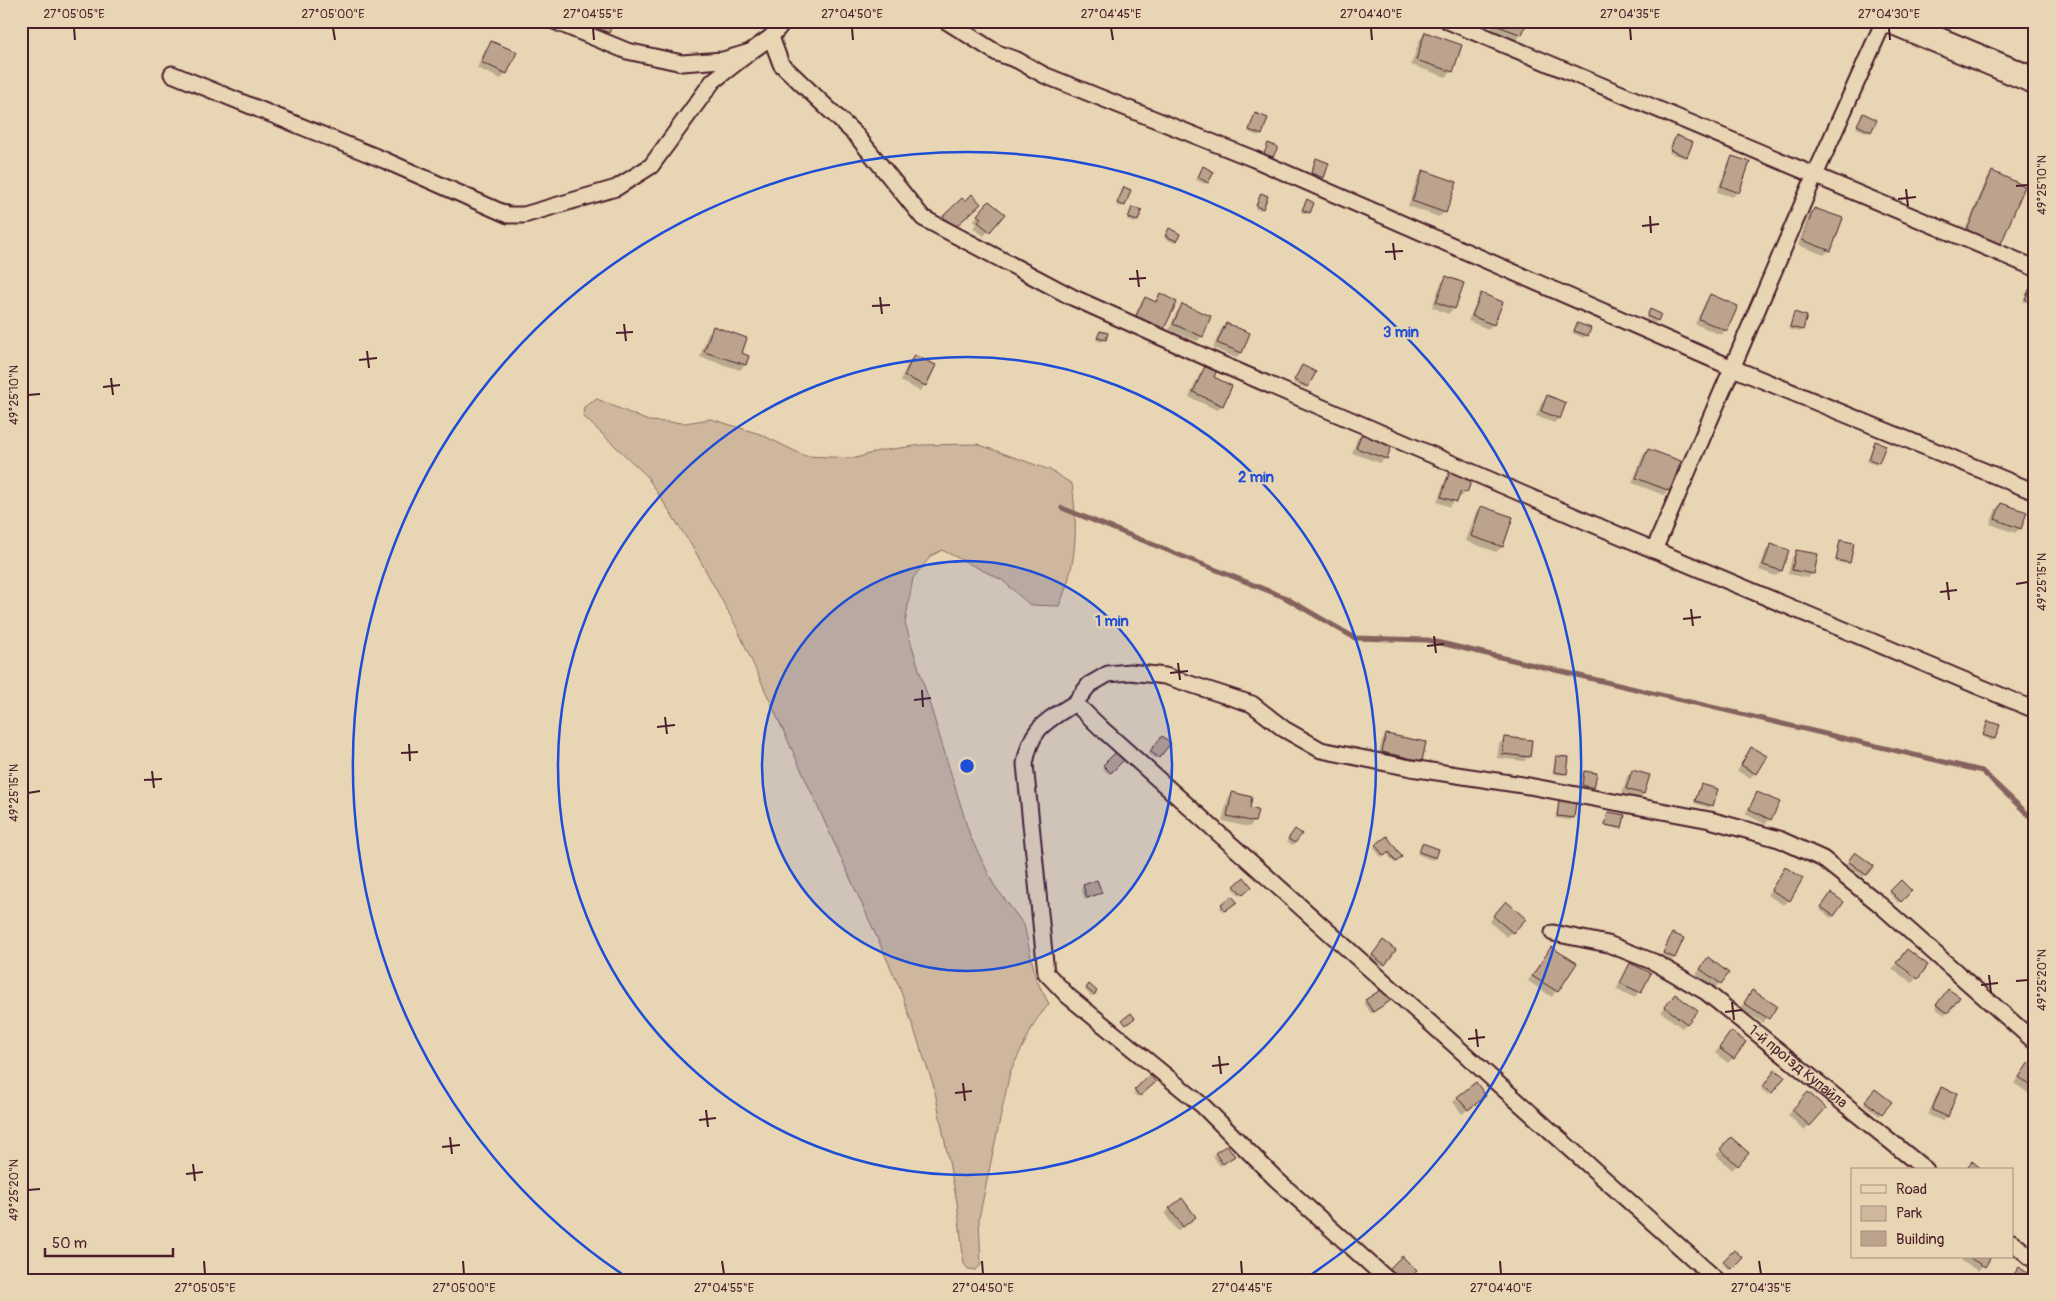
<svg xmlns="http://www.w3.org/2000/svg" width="2056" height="1301" viewBox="0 0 2056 1301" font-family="Pangolin,sans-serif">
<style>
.green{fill:#cfb79d;stroke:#8c6b64}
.shadow{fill:#0003}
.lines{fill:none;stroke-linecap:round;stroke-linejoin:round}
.stream{stroke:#85625d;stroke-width:5}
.building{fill:#bba38d;stroke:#4a1f2b}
.minor-casing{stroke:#4a1f2b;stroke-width:19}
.primary-casing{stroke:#4a1f2b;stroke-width:29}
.minor{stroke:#e8d5b3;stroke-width:15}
.primary{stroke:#e8d5b3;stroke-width:25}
.ticks{fill:none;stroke:#4a1f2b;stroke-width:2}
.ring{fill:none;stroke:#1d4ed8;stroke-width:2.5}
.labels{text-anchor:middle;stroke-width:4.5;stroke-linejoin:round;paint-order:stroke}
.street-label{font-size:15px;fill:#4a1f2b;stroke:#e8d5b3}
.centre{fill:#1d4ed8;stroke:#e8d5b3;stroke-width:2.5}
.ring-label{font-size:15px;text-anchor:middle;font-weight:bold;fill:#1d4ed8;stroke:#e8d5b3;stroke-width:4.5;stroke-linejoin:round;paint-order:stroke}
.neatline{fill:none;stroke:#4a1f2b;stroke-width:2}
.ticks-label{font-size:12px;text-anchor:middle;fill:#4a1f2b}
</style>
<rect width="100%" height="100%" fill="#e8d5b3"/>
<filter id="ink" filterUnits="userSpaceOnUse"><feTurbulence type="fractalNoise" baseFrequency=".02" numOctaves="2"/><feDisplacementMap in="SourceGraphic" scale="10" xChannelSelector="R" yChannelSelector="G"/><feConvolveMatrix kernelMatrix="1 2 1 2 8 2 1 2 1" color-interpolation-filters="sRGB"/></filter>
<g filter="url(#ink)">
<path class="green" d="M597 399 648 421 685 423 711 419 760 434 805 456 856 458 878 451 922 445 977 444 1050 470 1072 484C1078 529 1077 564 1059 606L1030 605 1002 580 942 550 931 556 913 578 905 623 970 836 994 885 1024 925 1036 979 1049 1004 1036 1020 1010 1072 979 1218 981 1265 976 1270 968 1269 964 1264 957 1202 934 1087 899 986 736 626 695 551 646 475 583 416 584 407Z"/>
<path class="shadow" d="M588 21H613L602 38 585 29Z
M1494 21H1526L1521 35 1516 40 1491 30Z
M1425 34 1452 71 1446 77 1411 65 1420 39Z
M491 42 506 73 501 79 477 68 486 47Z
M1255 114 1261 134 1259 136 1248 132Z
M1863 115 1870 131 1868 133 1856 128Z
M1676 137 1686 156 1684 158 1669 153Z
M1269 145 1272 157 1270 159 1263 156Z
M1733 158 1738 192 1732 197 1717 192 1728 163Z
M1317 159 1323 177 1320 179 1310 175Z
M1201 170 1207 182 1205 184 1196 180Z
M1424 171 1445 212 1439 217 1408 206 1418 177Z
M1992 173 2000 243 1995 248 1963 235 1987 178Z
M1124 189V205L1121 207 1116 205Z
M1261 195 1262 208 1260 210 1255 209Z
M962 200 949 232 939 222Z
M1305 203 1309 212 1306 214 1301 212Z
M984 208 1003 214 984 236 973 228 977 224 973 221Z
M1132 208 1137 220 1135 223 1127 220Z
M1814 209 1830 250 1824 255 1798 245 1809 214Z
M1169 230 1179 234 1174 243 1164 238Z
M1446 278 1463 284 1454 308 1448 314 1432 307 1441 283Z
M2033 282 2035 283 2033 306 2023 301Z
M1160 295 1175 302 1131 323 1140 304 1145 299 1154 302Z
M1482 295 1493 324 1488 329 1468 321 1477 300Z
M1711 296 1726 330 1721 335 1695 324 1706 301Z
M1182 306 1202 336 1197 341 1169 330 1177 311Z
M1650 310 1660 315 1655 323 1645 318Z
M1794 314 1806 317 1800 332 1788 329Z
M1226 324 1241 353 1236 358 1213 348 1221 329Z
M1577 324 1589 328 1584 338 1572 333Z
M713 328 740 354 745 365 740 370 700 357 708 333Z
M1100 332 1106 334 1102 342 1096 340Z
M914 356 925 385 920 391 900 381 909 361Z
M1302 366 1307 386 1305 388 1293 383Z
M1205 368 1212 378 1222 405 1217 410 1189 397 1200 373Z
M1547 397 1559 418 1554 423 1536 416 1542 402Z
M1362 434 1386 458 1380 463 1352 453 1357 439Z
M1876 442 1885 446 1876 465 1867 462Z
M1648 450 1669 490 1664 495 1632 483 1643 455Z
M1451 473 1466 492 1461 497 1457 496 1450 507 1437 502 1446 478Z
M2001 504 2020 528 2015 533 1990 524 1996 509Z
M1482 507 1512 518 1502 547 1496 552 1466 541 1476 512Z
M1841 541 1849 562 1847 564 1835 562Z
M1771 545 1781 571 1776 576 1759 570 1766 550Z
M1797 552 1813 573 1808 578 1788 574 1792 557Z
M1988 723 1994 739 1992 741 1982 737Z
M1387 735 1421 760 1416 765 1378 757 1382 740Z
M1504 739 1529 756 1524 761 1497 758 1499 744Z
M1160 740 1169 743 1156 759 1149 754Z
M1752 749 1755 773 1750 778 1737 771Z
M1117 753 1124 759 1109 774 1102 768Z
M1556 757 1566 773 1564 775 1552 774Z
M1632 771 1648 776 1643 794 1638 799 1622 794 1627 776Z
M1585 772 1593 787 1591 789 1580 787Z
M1701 785 1712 805 1709 808 1694 803Z
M1233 793 1248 808 1254 822 1249 827 1222 821 1228 798Z
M1758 793 1770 819 1765 824 1745 814Z
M1560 802 1572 818 1570 820 1555 818Z
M1608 813 1621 827 1619 829 1604 826Z
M1293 833 1295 843 1292 845 1287 841Z
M1387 838 1399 859 1394 863 1387 853 1381 857 1374 848Z
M1422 845 1434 857 1432 860 1417 854Z
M1853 856 1865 874 1863 877 1846 864Z
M1785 868 1789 900 1784 905 1767 895Z
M1244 879 1250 887 1240 896 1233 889Z
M1096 881 1100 893 1085 900 1081 888Z
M1901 881 1911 891 1898 903 1889 893Z
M1829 897 1833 916 1831 918 1820 910Z
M1233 904 1223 912 1220 908 1222 905Z
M1501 908 1512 932 1507 937 1489 922Z
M1672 934 1674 958 1672 960 1662 955Z
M1381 944 1395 950 1382 966 1370 957Z
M1551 949 1575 964 1552 997 1528 981Z
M1708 959 1720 983 1715 988 1696 974Z
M1896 964 1916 979 1912 983 1892 969Z
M1631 965 1649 974 1635 998 1616 989Z
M1089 986 1096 991 1091 996 1085 990Z
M1753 992 1776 1006 1763 1023 1740 1009Z
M1946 993 1958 997 1945 1015 1935 1008Z
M1675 995 1687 1023 1682 1028 1661 1012Z
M1366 1001 1386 1003 1371 1013 1364 1003Z
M1726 1038 1733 1058 1728 1063 1715 1053Z
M2035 1067V1098L2014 1083 2025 1069Z
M1773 1073 1783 1077 1769 1095 1761 1089Z
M1150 1077 1154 1082 1137 1097 1133 1093Z
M1942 1088 1947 1116 1942 1121 1928 1115 1937 1093Z
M1873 1093 1881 1113 1879 1116 1864 1104Z
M1808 1094 1809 1125 1804 1130 1788 1115Z
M1458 1097 1479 1101 1462 1114 1453 1102Z
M1731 1139 1748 1154 1732 1170 1716 1155Z
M1226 1147 1231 1158 1220 1166 1213 1156Z
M1170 1208 1189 1222 1177 1231 1165 1214Z
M1734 1251 1741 1258 1729 1270 1722 1264Z
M1964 1257H1989L1978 1271 1961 1261Z
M1402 1258 1406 1280H1391L1386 1274Z"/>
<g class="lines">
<path class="stream" d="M1062 508 1284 597 1355 638 1428 640 1982 771 2035 821"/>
</g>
<path class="building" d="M590 21H614L609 33 589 24Z
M1497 21H1527L1522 35 1495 25Z
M1425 32 1462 45 1453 72 1416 60Z
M491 41 517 52 507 74 481 62Z
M1255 113 1268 118 1262 135 1249 130Z
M1863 113 1877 120 1871 132 1857 125Z
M1676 135 1693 142 1687 157 1670 150Z
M1268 143 1278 147 1273 157 1264 154Z
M1732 156 1750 162 1739 193 1721 186Z
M1316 158 1329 163 1324 178 1311 173Z
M1203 166 1214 172 1208 183 1198 177Z
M1423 170 1457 182 1446 213 1412 201Z
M1992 171 2025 186 2001 244 1967 230Z
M1124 187 1131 190 1125 206 1117 203Z
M1261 193 1268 196 1263 209 1256 206Z
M972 194 981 204 954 228 943 216 962 198 965 201Z
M1307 199 1314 203 1310 213 1302 210Z
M989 201 1005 214 990 232 978 222 981 218 977 215Z
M1132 207 1142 210 1138 221 1128 218Z
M1814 208 1843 218 1831 251 1802 240Z
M1169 228 1180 234 1177 241 1165 236Z
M1446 276 1464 283 1455 309 1436 302Z
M2033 281 2035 282V304L2025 299Z
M1160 293 1177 302 1163 331 1135 318 1145 297 1156 302Z
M1481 293 1503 302 1494 325 1472 316Z
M1710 294 1738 306 1727 331 1699 319Z
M1182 304 1211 316 1203 337 1173 324Z
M1650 309 1661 314 1658 321 1647 316Z
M1794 312 1807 316 1803 330 1790 327Z
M1226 323 1250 333 1242 353 1217 343Z
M1577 323 1591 328 1588 336 1574 331Z
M713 326 747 338 742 353 749 356 746 365 704 352Z
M1100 331 1108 333 1106 340 1097 338Z
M914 355 936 365 926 386 904 376Z
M1302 365 1316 372 1308 387 1294 380Z
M1205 366 1217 370 1214 377 1232 386 1223 406 1193 392Z
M1547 395 1566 403 1560 419 1541 411Z
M1362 433 1392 443 1387 459 1356 448Z
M1875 441 1886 445 1879 463 1869 459Z
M1648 449 1681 461 1670 491 1636 478Z
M1450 471 1472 479 1467 493 1461 491 1457 502 1441 497Z
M2001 503 2027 512 2021 529 1995 519Z
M1481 506 1513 517 1503 547 1471 536Z
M1840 540 1854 543 1850 563 1836 560Z
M1771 544 1789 550 1782 571 1763 565Z
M1796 550 1818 554 1814 574 1792 570Z
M1988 721 2000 725 1995 739 1983 735Z
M1386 734 1426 742 1422 761 1382 752Z
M1162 736 1171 743 1159 758 1150 751Z
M1504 737 1532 740 1530 757 1502 754Z
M1751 747 1767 756 1756 774 1741 765Z
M1117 751 1125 759 1111 773 1103 765Z
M1556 756 1569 757 1567 774 1554 772Z
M1632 770 1650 775 1644 794 1626 789Z
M1584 771 1597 773 1594 788 1582 785Z
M1701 784 1718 789 1713 806 1695 801Z
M1232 792 1252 797 1250 808 1258 810 1255 822 1227 816Z
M1757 792 1780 802 1771 820 1749 809Z
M1559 800 1576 802 1574 818 1557 816Z
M1608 812 1625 815 1622 828 1605 825Z
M1295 829 1302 834 1295 843 1288 839Z
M1387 836 1402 857 1396 862 1389 852 1384 856 1375 845Z
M1422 843 1439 849 1436 858 1419 852Z
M1855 852 1874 866 1866 875 1848 861Z
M1785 867 1803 878 1790 901 1771 890Z
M1244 877 1252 887 1243 895 1234 886Z
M1097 880 1102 893 1087 898 1083 885Z
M1901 880 1912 891 1901 902 1890 891Z
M1831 893 1844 902 1834 916 1821 907Z
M1232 896 1237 902 1225 911 1221 904Z
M1506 901 1526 919 1513 933 1493 916Z
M1672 933 1684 938 1675 958 1663 953Z
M1383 940 1396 950 1385 965 1372 955Z
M1551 947 1577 963 1558 992 1532 976Z
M1907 949 1928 965 1918 979 1896 963Z
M1708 957 1729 973 1721 984 1700 969Z
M1630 963 1651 973 1641 993 1620 983Z
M1089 984 1097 991 1094 995 1086 988Z
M1382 989 1390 1001 1373 1012 1365 1000Z
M1948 989 1960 997 1948 1013 1936 1005Z
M1752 990 1777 1006 1769 1019 1744 1003Z
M1675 994 1698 1011 1687 1024 1665 1007Z
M1131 1013 1135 1018 1126 1025 1122 1020Z
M1731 1031 1746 1042 1734 1059 1719 1048Z
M2029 1062 2035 1066V1089L2019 1077Z
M1775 1070 1785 1077 1772 1093 1763 1086Z
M1150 1075 1156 1082 1140 1096 1134 1090Z
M1476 1082 1486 1096 1468 1110 1457 1097Z
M1941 1087 1957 1093 1948 1117 1932 1110Z
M1875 1089 1892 1102 1882 1114 1865 1101Z
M1808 1092 1826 1108 1810 1126 1792 1110Z
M1731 1137 1749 1153 1738 1166 1720 1149Z
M1227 1145 1235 1156 1223 1164 1215 1153Z
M1972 1161 1983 1170H1965Z
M1182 1198 1196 1217 1183 1227 1169 1208Z
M1734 1250 1743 1258 1732 1269 1723 1261Z
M1402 1256 1417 1271 1408 1280H1401L1390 1268Z
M1968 1257H1991L1985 1267Z
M2019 1267 2035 1279V1280H2010Z"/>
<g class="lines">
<g class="minor-casing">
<g id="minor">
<path d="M554 21 627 51 682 63 723 60 750 52 771 37 784 21"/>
<path d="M946 21 997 53 1017 60 1044 75 1254 159 1728 366 2035 492"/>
<path d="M1448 21 2035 268"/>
<path d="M771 37 781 64 856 135 923 218 1072 297 1221 364 1583 520 2035 710"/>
<path d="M172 74 384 160 508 215H524L616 188 651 166 713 81 750 52"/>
<path d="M1654 550 1815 175 1884 21"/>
<path d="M1075 703C1045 722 1031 727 1025 764L1046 973 1068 996 1203 1106 1276 1179 1388 1280"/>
<path id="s1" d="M1553 933 1608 944 1654 962 1706 992 1926 1170"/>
<path d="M2012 1242 2035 1261"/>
<path d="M1717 1280 1101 728 1075 703 1089 685 1108 674 1130 672 1165 676 1252 704 1284 729 1321 750 1411 768 1529 786 1710 820 1779 839 1823 859 1877 902 2035 1042"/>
</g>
</g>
<g class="primary-casing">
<path id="primary" d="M1892 21 2035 81"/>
</g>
<use href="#minor" class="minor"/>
<use href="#primary" class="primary"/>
</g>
</g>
<path class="ticks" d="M74 28 75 40M333 28 335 40M593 28 594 40M852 28 853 40M1111 28 1113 40M1371 28 1372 40M1630 28 1631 40M1889 28 1890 40M2016 186 2028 185M1906 189 1908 206M1898 199 1916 197M1650 216 1651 233M1642 226 1659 224M1393 243 1395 260M1385 252 1403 251M1137 270 1139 287M1129 279 1146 278M880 297 882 314M872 306 890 305M624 324 626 341M616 333 633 332M367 351 369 368M359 360 377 358M111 378 113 395M103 387 120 385M28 395 40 394M1947 582 1949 600M2016 584 2028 582M1940 592 1957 590M1691 609 1693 626M1683 619 1701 617M1434 636 1436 653M1427 646 1444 644M1178 663 1180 680M1170 673 1188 671M922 690 923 707M914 700 931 698M665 717 667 734M657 727 675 725M409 744 410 761M401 753 418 752M152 771 154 788M144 780 162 779M28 793 40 791M1989 975 1991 993M2016 981 2028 980M1981 985 1998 983M1732 1002 1734 1020M1725 1012 1742 1010M1476 1029 1478 1047M1468 1039 1485 1037M1219 1056 1221 1074M1212 1066 1229 1064M963 1083 965 1101M955 1093 972 1091M706 1110 708 1127M699 1120 716 1118M450 1137 452 1154M442 1147 460 1145M193 1164 195 1181M186 1174 203 1172M28 1190 40 1189M204 1261 205 1274M463 1261 464 1274M722 1261 724 1274M982 1261 983 1274M1241 1261 1242 1274M1500 1261 1501 1274M1759 1261 1761 1274"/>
<circle cx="967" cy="766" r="205" fill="#1d4ed8" fill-opacity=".12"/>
<g class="ring">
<circle cx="967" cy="766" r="205"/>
<circle cx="967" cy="766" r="409"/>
<path d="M628 1278A614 614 0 1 1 1306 1278"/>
</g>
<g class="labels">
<g class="street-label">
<text dy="5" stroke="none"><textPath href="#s1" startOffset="284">1-й проїзд Купайла</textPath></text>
</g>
</g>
<circle cx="967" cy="766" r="8" class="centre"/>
<g class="ring-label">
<text x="1401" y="337">3 min</text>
<text x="1256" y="482">2 min</text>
<text x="1112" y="626">1 min</text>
</g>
<rect width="2056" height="1301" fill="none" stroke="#e8d5b3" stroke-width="55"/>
<rect x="1851" y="1168" width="162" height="90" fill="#e8d5b3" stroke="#a98c7d"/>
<rect x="1861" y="1185" width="25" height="8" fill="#e8d5b3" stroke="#a98c7d"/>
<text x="1896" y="1194" font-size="15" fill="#4a1f2b">Road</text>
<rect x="1861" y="1206" width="25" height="15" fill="#cfb79d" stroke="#a98c7d"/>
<text x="1896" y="1218" font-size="15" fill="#4a1f2b">Park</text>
<rect x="1861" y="1231" width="25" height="15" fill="#bba38d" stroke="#a98c7d"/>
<text x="1896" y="1244" font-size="15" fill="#4a1f2b">Building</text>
<path d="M45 1248v8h128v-8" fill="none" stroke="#4a1f2b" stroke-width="2.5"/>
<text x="52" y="1248" font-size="15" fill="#4a1f2b" stroke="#e8d5b3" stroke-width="4" paint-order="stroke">50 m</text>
<rect x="28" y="28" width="2000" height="1246" class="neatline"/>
<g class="ticks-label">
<text x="74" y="18">27°05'05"E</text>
<text x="333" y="18">27°05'00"E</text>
<text x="593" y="18">27°04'55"E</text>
<text x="852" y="18">27°04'50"E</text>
<text x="1111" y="18">27°04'45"E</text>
<text x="1371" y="18">27°04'40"E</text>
<text x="1630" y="18">27°04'35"E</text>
<text x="1889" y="18">27°04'30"E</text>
<text transform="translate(2042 185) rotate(-90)" y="4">49°25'10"N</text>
<text transform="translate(14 395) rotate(-90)" y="4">49°25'10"N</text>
<text transform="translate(2042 582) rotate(-90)" y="4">49°25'15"N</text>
<text transform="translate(14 793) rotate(-90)" y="4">49°25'15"N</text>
<text transform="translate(2042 980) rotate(-90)" y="4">49°25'20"N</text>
<text transform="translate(14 1190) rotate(-90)" y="4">49°25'20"N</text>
<text x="205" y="1292">27°05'05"E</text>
<text x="464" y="1292">27°05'00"E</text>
<text x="724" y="1292">27°04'55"E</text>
<text x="983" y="1292">27°04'50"E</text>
<text x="1242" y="1292">27°04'45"E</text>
<text x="1501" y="1292">27°04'40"E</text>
<text x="1761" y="1292">27°04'35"E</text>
</g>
</svg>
